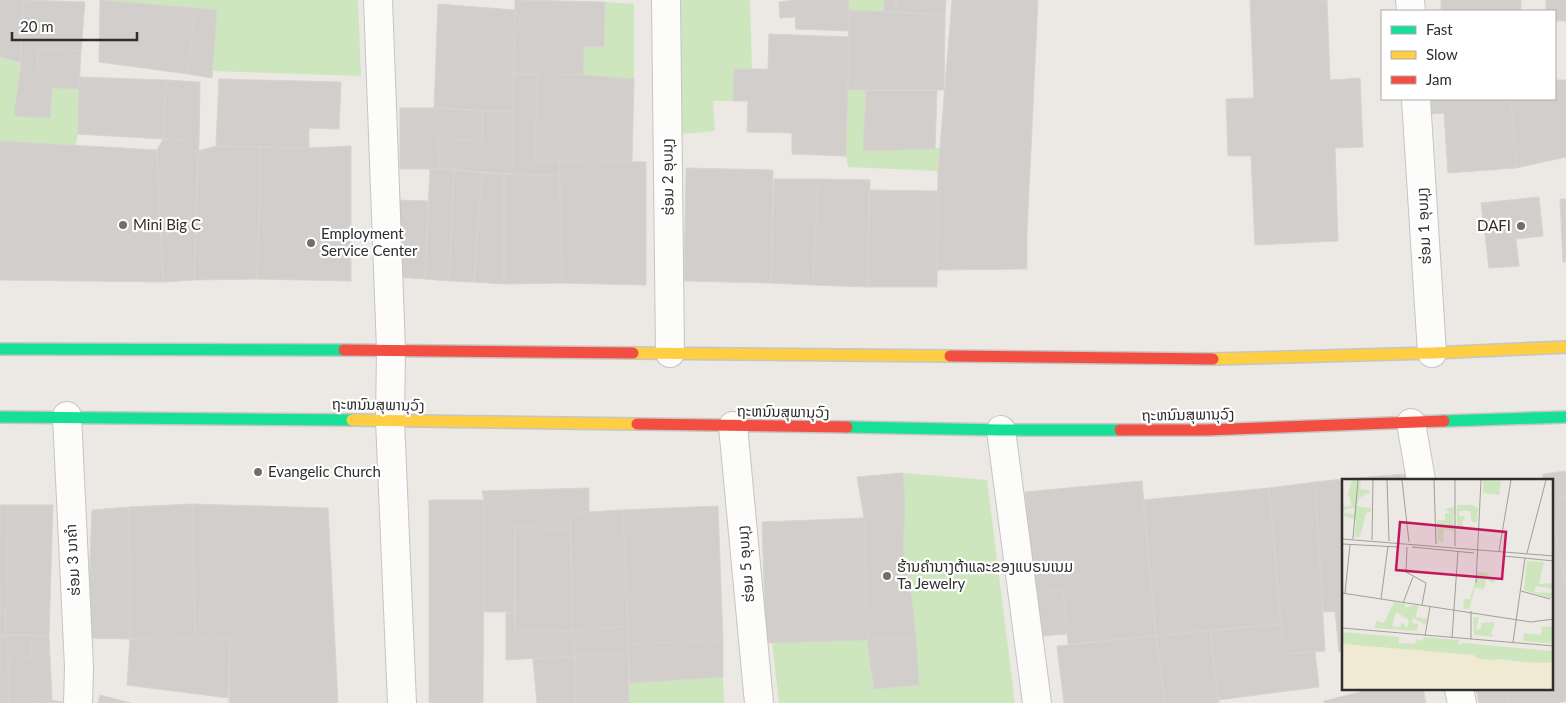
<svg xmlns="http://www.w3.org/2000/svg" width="1566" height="703" viewBox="0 0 1566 703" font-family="Lato,'Noto Sans Lao',sans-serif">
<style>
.green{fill:#cee6be}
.building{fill:#d1cecb;stroke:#d7d4d0}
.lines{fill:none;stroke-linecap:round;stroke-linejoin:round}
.street-casing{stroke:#c5c4c5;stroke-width:30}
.fast-casing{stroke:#c6c5c4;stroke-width:14}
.slow-casing{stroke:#c6c5c4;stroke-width:14}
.jam-casing{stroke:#c6c5c4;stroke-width:14}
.street{stroke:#fcfcfb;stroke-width:28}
.fast{stroke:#16e098;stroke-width:11}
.slow{stroke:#ffcf43;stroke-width:11}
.jam{stroke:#f24e42;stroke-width:11}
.poi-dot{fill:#706f6e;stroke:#fff;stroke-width:2}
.labels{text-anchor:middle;stroke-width:4.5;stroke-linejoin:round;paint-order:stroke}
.street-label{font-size:15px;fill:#2e2e2e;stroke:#fff}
.poi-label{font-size:15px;fill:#2e2e2e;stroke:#fff;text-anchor:start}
.inset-road{fill:none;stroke:#a09e9b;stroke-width:1}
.view{fill:#c2185b;fill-opacity:0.15;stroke:#c2185b;stroke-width:2.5}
.inset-edge{fill:none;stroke:#2e2e2e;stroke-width:2.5}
</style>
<rect width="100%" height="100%" fill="#ece8e4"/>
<path class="green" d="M104 0H358L361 76 212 71 217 10Z
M678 0H750L752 69H734L733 101H713L715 131 682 134Z
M849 0H884V12L849 10Z
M605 2 634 4V79L583 75 584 46 604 47Z
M0 57 20 62 15 116 50 117 52 88 79 89 78 134 76 145 0 141Z
M848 90H866L863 151 940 148 938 171 848 167 846 156Z
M903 473 987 480 1015 703H779L772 642 867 640 874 689 919 685 912 601 903 551 905 504Z
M723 677 724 703H629L630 683Z"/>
<path class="building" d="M0 0H24L20 62 0 57Z
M24 0 85 2 81 51 38 49V71L20 70Z
M100 0 195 8 188 74 99 62Z
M515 0 605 2 604 47 584 46 583 75 513 74Z
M794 0H849V31L796 29 795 17 780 18 779 2Z
M884 0H896V12H884Z
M896 0H946L945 15 896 12Z
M952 0H1038L1027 233V269L937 270 938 171Z
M1250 0H1327L1330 80 1360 78 1363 147 1335 148 1338 241 1255 245 1251 156H1228L1226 99 1254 98Z
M1441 0H1521V11H1441Z
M1546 0H1566V21H1555V11H1546Z
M438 4 515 10 513 112 434 108Z
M195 8 217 10 212 78 188 74Z
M849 10 945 15 944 90H848Z
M769 34 849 37 846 156 792 154V133L747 132 748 101H733L734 69H768Z
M38 49 81 51 79 89 52 88 50 118 14 116 20 70 38 71Z
M513 74H537L535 162 559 161 560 176 512 174Z
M537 74 583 75 634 79 632 161 535 162Z
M79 77 166 80 163 139 78 134Z
M219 79 341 82 339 129 309 128V148L216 146Z
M166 80 200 82 199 141 163 139Z
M1555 80H1566V157L1516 168 1511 99H1555Z
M866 90H937L935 149 863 151Z
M1431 99H1511L1516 168 1448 173 1444 113 1432 114Z
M400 108H434L482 111V141L438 139 440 169H400Z
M482 111 513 112 512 174 440 169 438 139 482 141Z
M163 139 199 141 194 280 163 282 157 150Z
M0 141 157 150 163 282 0 280Z
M216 146 261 147 257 279 194 280 198 151Z
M351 146V281L257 279 261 147 309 148Z
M559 161 646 162V285L562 283Z
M430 168 454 169 449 281 425 279Z
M686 168 773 170 771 283 684 281Z
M454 169 482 173 474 282 449 281Z
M482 173 504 174V284L474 282Z
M504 174 560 176 562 283 504 284Z
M774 179H818L813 285 771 283Z
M818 179 870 180 868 287 813 285Z
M869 190 938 191 937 287H868Z
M1539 197 1543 236 1516 239 1519 266 1489 268 1481 203Z
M1560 199H1566V262H1563Z
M395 200 428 201 425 279 395 277Z
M1566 471V497L1552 499V480H1543V474Z
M903 473 905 504 903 551 912 601 916 638 867 640 864 518 857 477Z
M1418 473 1419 480H1344V479Z
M1344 479V611L1323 612 1315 482Z
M1142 481 1156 636 1068 644 1063 590 1035 593 1025 492Z
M1315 482 1325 651 1283 654 1281 624 1269 488Z
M589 488V512L570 513V529L515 527 514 612H484V500L482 491Z
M1269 488 1281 624 1156 636 1143 500Z
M1566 497V587L1552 519V499Z
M429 500H484L483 703H429Z
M192 504 328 508 338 703H229L230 639 195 638Z
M192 504 195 638 130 639 129 507Z
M0 505H8L6 611H0Z
M8 505H53L49 636 6 635Z
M718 506 723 641 628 644 623 510Z
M129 507 130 639 87 638 92 510Z
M623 510 628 626 573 631 570 513Z
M864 518 867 640 766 643 762 522Z
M1552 523H1554L1566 587V701L1557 703H1508L1505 689H1552Z
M515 527 570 529 573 631 515 632Z
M1063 590 1067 634 1039 636 1035 593Z
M0 611H6V635L0 636Z
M1335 611H1344V651L1339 652Z
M514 612 515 632 573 631 575 656 506 660V613Z
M1281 624 1283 654 1315 652 1319 687 1218 700 1210 630Z
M628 626 629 654 575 656 573 631Z
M1210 630 1219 703H1165L1156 636Z
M6 635H31L32 657 8 658Z
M6 635 8 658 9 703H0V636Z
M31 635 49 636 52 700 34 697 33 703H9L8 658 32 657Z
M1156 636 1165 703H1064L1057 646Z
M195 638 230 639 228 698 127 685 130 639Z
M916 638 919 685 874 689 867 640Z
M723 641V677L630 683 628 644Z
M629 654V703H575V656Z
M575 656V703H537L533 659Z
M1372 689H1423L1426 703H1324V701Z
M1476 689H1505L1508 703H1479Z
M100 695 131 703H98Z
M34 697 62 702V703H33Z"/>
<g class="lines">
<g class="street-casing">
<path id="street" d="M378 0 391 350 390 420 402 703
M666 0 670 353
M1410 0 1411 11
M1416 99 1432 353
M67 416 79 667 78 703
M1411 423 1421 480
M733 426 759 703
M1001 430 1037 703
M1459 689 1462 703"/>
</g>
<g class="fast-casing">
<path id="fast" d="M0 349 344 350
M0 417 352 420
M1444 421 1566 417
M847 427 1001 430H1120"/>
</g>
<g class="slow-casing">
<path id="slow" d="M633 353 950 356
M1213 359 1432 353 1566 347
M352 420 637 424"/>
</g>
<g class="jam-casing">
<path id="jam" d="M344 350 633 353
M950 356 1213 359
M637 424 847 427
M1120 430H1206L1444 421"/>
</g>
<use href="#street" class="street"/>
<use href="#fast" class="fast"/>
<use href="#slow" class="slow"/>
<use href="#jam" class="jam"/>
</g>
<g class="poi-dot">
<circle cx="123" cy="225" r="5"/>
<circle cx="1521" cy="226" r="5"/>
<circle cx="311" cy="243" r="5"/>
<circle cx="258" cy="472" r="5"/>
<circle cx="887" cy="576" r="5"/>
</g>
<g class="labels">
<g class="street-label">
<text transform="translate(668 177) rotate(-91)" y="5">ຮ່ອມ 2 ອຸບມຸງ</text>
<text transform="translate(1424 226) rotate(-93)" y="5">ຮ່ອມ 1 ອຸບມຸງ</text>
<text transform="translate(378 405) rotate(1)" y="5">ຖະຫນົນສຸພານຸວົງ</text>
<text transform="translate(783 412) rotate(1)" y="5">ຖະຫນົນສຸພານຸວົງ</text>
<text transform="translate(1188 415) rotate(-1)" y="5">ຖະຫນົນສຸພານຸວົງ</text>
<text transform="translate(73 560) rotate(-93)" y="5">ຮ່ອມ 3 ນາຄຳ</text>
<text transform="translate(746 564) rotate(-95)" y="5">ຮ່ອມ 5 ອຸບມຸງ</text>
</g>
<g class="poi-label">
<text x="133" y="230">Mini Big C</text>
<text x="1511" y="231" text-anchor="end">DAFI</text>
<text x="321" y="239">Employment<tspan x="321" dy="17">Service Center</tspan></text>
<text x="268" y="477">Evangelic Church</text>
<text x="897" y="572">ຮ້ານຄຳນາງຕ້າແລະຂອງແບຣນເນມ<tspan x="897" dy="17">Ta Jewelry</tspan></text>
</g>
</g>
<g transform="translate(1342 479)">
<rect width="211" height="211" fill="#ece8e4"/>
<path d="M10 1H19L18 10 30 12 17 19 15 27 29 29V33L24 34 18 58H13L14 41 2 37 3 34 12 35V29L3 30 0 36V25L3 28 10 26 6 15ZM141 1 159 2 157 16 141 14ZM115 26H131L136 29 135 43H130L128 32H117V37H123V40L120 42 121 50H115ZM112 28 111 52 102 49 101 63 96 62 95 41H103V34H109L103 30ZM185 82 202 83 197 105 210 104 211 110 194 107 192 113 210 114 211 120 182 111ZM136 93 146 94 145 98 153 100 152 104 144 101 142 110 133 109 127 130H121L122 120H128ZM52 123 63 125V128L76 126 74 138 78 139 79 136V140L85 139 84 146 71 139 70 144 76 145 75 152 33 149 34 142 42 144ZM54 133 67 141 65 149 60 143 58 148 50 147ZM131 138H137L134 150H139V144L153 143 149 154 151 158 132 156ZM200 147 211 148V165L181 162 182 154 199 156ZM0 153 57 158V164L73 165 74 160 81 162 82 158 117 161 116 166 121 164 211 172V183L204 184 211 211H190L175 184H191L154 180 150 191 131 176 0 165Z" fill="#cee6be" fill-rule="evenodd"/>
<path d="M0 165 131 176 138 180 166 183 211 184V211H0Z" fill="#f0ead3"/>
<path class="inset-road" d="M45 1 47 62M60 1 67 63M92 1 94 65M0 60 212 77M11 60 16 1M30 61 31 1M0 65 57 68M113 67V1M65 68 64 93 84 104 80 126M70 68 132 74M157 72 169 1M185 74 204 1M162 77 212 82M134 104 139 1M179 112 208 120M0 114 189 143 212 140M3 114 8 66M39 120 46 67M61 124 71 98M129 132V160M0 149 212 167M83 157 88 128M110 159 116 72M171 163 183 79"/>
<path class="view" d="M58 43 164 53 160 100 54 91Z"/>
<rect width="211" height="211" class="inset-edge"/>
</g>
<rect x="1381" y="10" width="175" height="90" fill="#ffffff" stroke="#ababab"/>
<rect x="1391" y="26" width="25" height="8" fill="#16e098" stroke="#ababab"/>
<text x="1426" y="35" font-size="15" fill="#2e2e2e">Fast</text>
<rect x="1391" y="51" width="25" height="8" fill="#ffcf43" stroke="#ababab"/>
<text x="1426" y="60" font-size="15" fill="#2e2e2e">Slow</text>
<rect x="1391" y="76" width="25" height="8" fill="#f24e42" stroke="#ababab"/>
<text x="1426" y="85" font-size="15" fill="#2e2e2e">Jam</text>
<path d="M12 32v8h125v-8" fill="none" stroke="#2e2e2e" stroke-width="2.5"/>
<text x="20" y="32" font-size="15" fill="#2e2e2e" stroke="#ffffff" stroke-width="4" paint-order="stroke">20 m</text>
</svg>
